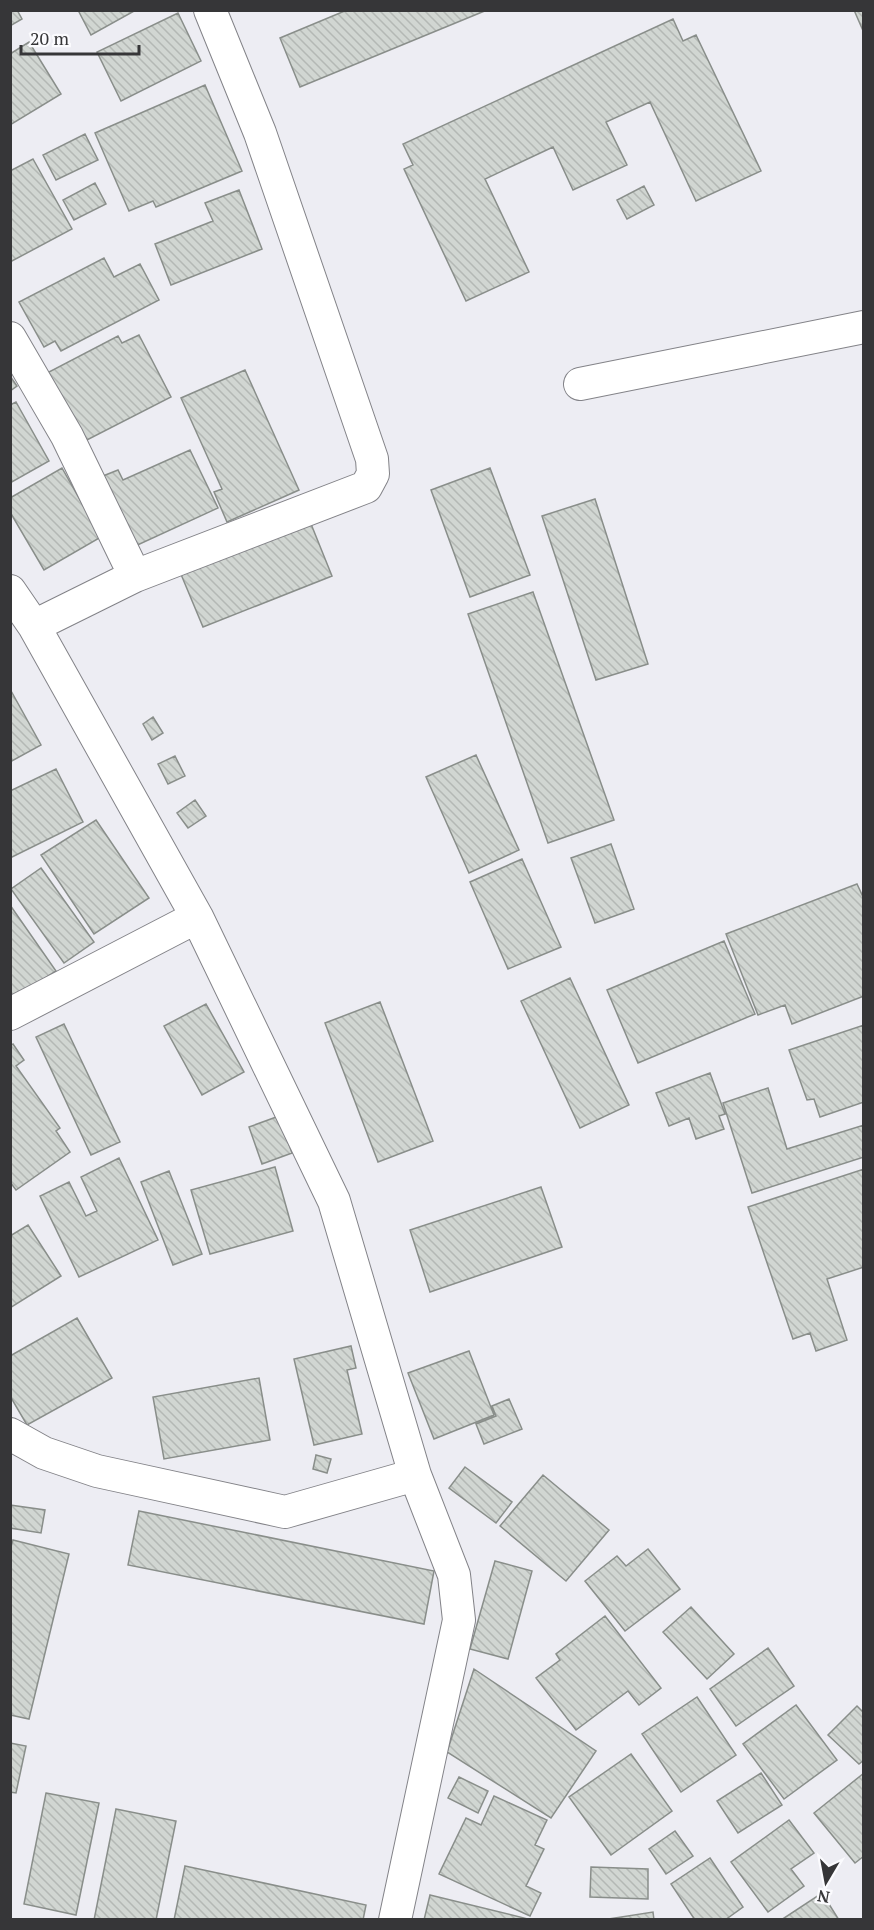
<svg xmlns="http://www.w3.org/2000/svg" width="874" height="1930" viewBox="0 0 874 1930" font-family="'PT Serif',serif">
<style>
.building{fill:url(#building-back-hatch);stroke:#898e8a;stroke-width:1.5}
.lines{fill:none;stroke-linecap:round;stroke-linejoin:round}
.minor-casing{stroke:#838388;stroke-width:34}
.minor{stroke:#fff;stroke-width:32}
</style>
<defs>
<pattern id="building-back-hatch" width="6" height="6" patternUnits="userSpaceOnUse" patternTransform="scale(1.5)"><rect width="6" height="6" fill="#d1d6d2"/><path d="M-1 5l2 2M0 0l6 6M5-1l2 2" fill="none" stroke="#b4b8b5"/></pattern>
</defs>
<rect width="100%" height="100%" fill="#ededf3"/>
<path class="building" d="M10 10H17L22 19 10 26Z
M78 10H136L91 35Z
M347 10H487L300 87 280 38Z
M854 10H864V33Z
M178 13 201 61 121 101 97 52Z
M673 19 683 41 696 35 761 171 696 201 650 102 606 122 627 165 573 190 553 147 485 179 529 272 466 301 404 169 413 165 403 144Z
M29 42 61 94 10 125V54Z
M205 85 242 171 156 207 153 201 129 211 95 133Z
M85 134 98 160 56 180 43 155Z
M33 159 72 229 10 262V171Z
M95 183 106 204 74 220 63 200Z
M644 186 654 205 627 219 617 200Z
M239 190 262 249 171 285 155 244 213 221 205 203Z
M104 258 114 277 140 264 159 300 61 351 55 341 44 347 19 302Z
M139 335 171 397 83 442 47 373 118 336 122 343Z
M245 370 299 490 227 522 214 492 222 489 181 398Z
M10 376 17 386 10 391Z
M16 402 49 461 10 483V405Z
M190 450 218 508 131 548 98 478 118 470 123 480Z
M62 468 101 537 44 570 10 512V498Z
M490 468 530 575 470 597 431 490Z
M595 499 648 664 596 680 542 516Z
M309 519 332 576 203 627 180 572Z
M533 592 614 820 548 843 468 614Z
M10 689 41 745 10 762Z
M153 717 163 733 152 740 143 724Z
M476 755 519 850 469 873 426 777Z
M175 756 185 776 168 784 158 764Z
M56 769 83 822 10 858V791Z
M195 800 206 816 188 828 177 813Z
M96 820 149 898 94 934 41 855Z
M611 844 634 909 595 923 571 858Z
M522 859 561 947 508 969 470 882Z
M41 868 94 942 64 963 11 889Z
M857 884 864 899V996L792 1024 785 1005 758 1015 726 934Z
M10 905 56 971 10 1001Z
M724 941 755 1014 638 1063 607 990Z
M570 978 629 1105 580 1128 521 1001Z
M380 1002 433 1141 378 1162 325 1023Z
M206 1004 244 1072 202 1095 164 1026Z
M64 1024 120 1142 91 1155 36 1037Z
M864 1025V1102L820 1117 814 1099 807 1100 789 1050Z
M13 1044 24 1060 16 1066 60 1128 56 1131 70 1152 16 1190 10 1182V1046Z
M710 1073 725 1114 719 1116 724 1129 696 1139 689 1118 669 1126 656 1093Z
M768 1088 787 1149 864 1125V1157L752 1193 723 1103Z
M279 1116 292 1153 262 1164 249 1127Z
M119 1158 158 1240 79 1277 40 1196 69 1182 86 1216 97 1211 81 1177Z
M275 1167 293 1231 210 1254 191 1190Z
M864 1169V1267L827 1279 847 1340 816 1351 810 1333 793 1339 748 1207Z
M169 1171 202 1254 173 1265 141 1182Z
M541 1187 562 1247 430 1292 410 1230Z
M28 1225 61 1276 10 1308V1236Z
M77 1318 112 1378 27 1425 10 1396V1356Z
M351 1346 356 1368 347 1370 362 1434 314 1445 294 1359Z
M469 1351 494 1415 434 1439 408 1373Z
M259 1378 270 1440 164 1459 153 1397Z
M509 1399 522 1429 484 1444 476 1424 496 1416 492 1406Z
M316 1455 331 1459 327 1473 313 1469Z
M465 1467 512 1502 496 1523 449 1488Z
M543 1475 609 1530 566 1581 500 1526Z
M10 1505 45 1510 41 1533 10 1528Z
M139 1511 434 1571 424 1624 128 1565Z
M13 1540 69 1554 29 1719 10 1715V1550Z
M648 1549 680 1589 625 1631 585 1581 617 1556 626 1566Z
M495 1561 532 1571 508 1659 470 1649Z
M691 1607 734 1654 707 1679 663 1632Z
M605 1616 661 1688 639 1705 628 1691 576 1730 536 1678 560 1660 556 1654Z
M768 1648 794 1686 736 1726 710 1689Z
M474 1669 596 1751 551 1818 447 1752Z
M697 1697 736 1755 681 1792 642 1734Z
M796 1705 837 1760 784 1799 743 1744Z
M857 1706 864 1713V1760L859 1764 828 1735Z
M10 1743 26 1746 16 1793 10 1792Z
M631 1754 672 1811 611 1855 569 1797Z
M761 1773 782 1805 738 1833 717 1801Z
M864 1773V1856L855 1863 814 1813Z
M459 1777 488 1791 478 1813 448 1798Z
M46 1793 99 1803 76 1915 24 1904Z
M494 1796 547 1820 535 1845 544 1849 526 1886 541 1893 530 1916 439 1874 466 1818 481 1825Z
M116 1809 176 1821 156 1920H94Z
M789 1820 814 1853 791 1869 804 1886 768 1912 731 1862Z
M675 1831 693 1856 666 1874 649 1849Z
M710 1858 743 1907 725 1920H695L671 1884Z
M185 1866 366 1905 363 1920H174Z
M591 1867 648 1869V1899L590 1897Z
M822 1893 839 1920H781Z
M430 1895 528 1919V1920H424Z
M653 1912 654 1920H602Z"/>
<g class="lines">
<g class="minor-casing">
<path id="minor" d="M10 338 67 436 135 576 34 626
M580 384 864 327
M135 576 366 487 373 474 372 459 260 133 210 10
M10 591 34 626 197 917 334 1201 415 1475 454 1575 459 1620 395 1920
M10 1014 197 917
M10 1434 44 1453 97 1471 285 1512 415 1475"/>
</g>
<use href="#minor" class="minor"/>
</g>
<rect width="874" height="1930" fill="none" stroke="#363638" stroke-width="24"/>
<g transform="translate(826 1882) rotate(190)" stroke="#fbfbfe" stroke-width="4.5" paint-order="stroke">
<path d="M0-4.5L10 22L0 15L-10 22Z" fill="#363638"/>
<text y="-9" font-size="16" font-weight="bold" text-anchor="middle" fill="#363638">N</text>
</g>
<path d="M21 45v9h118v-9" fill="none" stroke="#363638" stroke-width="3"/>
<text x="30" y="45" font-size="18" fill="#363638" stroke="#fbfbfe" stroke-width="4.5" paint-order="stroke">20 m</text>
</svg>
